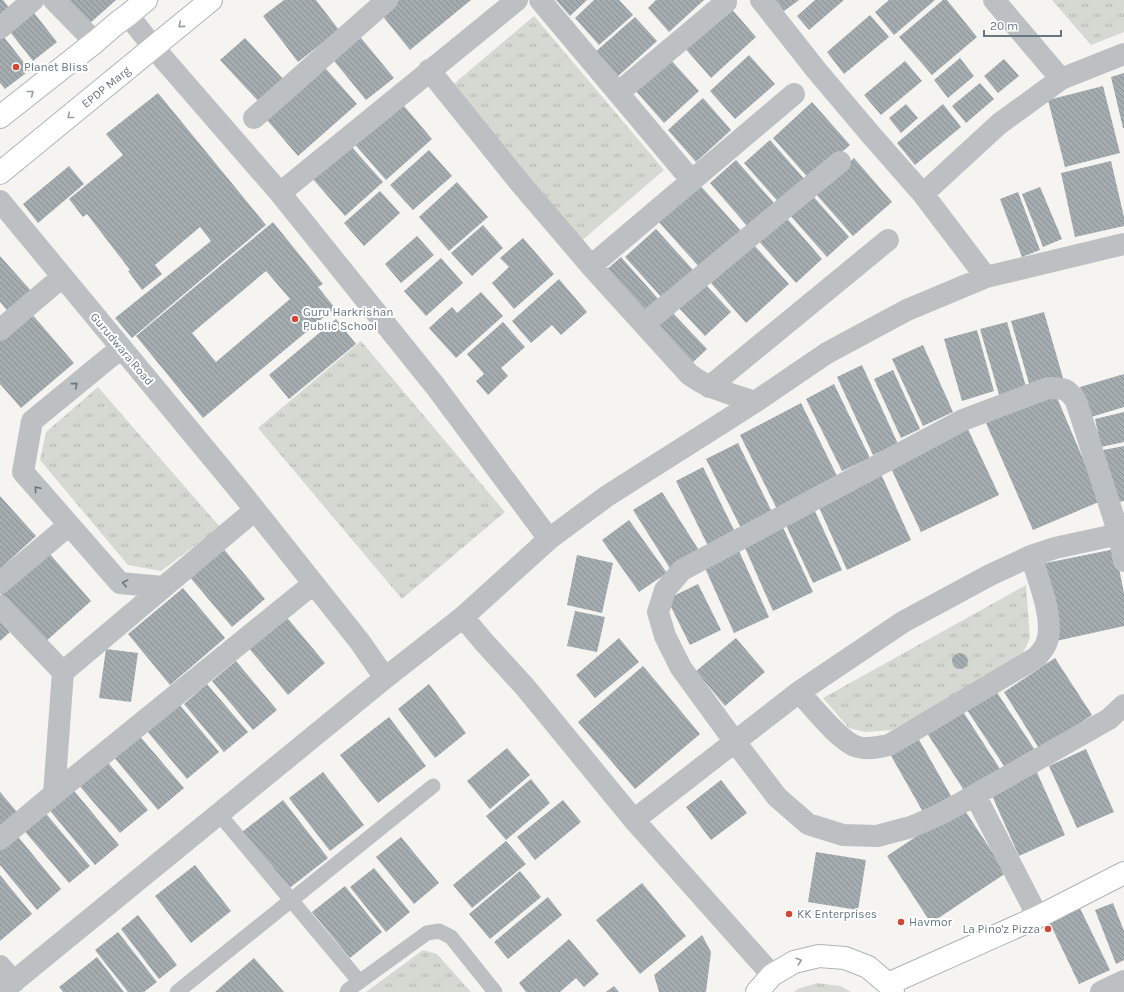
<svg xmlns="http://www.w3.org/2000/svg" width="1124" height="992" viewBox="0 0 1124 992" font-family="Karla,sans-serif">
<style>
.park{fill:url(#park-tufts)}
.building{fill:url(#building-back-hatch);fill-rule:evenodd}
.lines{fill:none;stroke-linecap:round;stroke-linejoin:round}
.secondary-casing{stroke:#aeb4b8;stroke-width:24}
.lane{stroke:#bcc0c3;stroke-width:15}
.street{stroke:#bcc0c3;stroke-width:22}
.secondary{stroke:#fff;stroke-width:22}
.oneway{stroke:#94a0a6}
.oneway2{stroke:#667780}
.poi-dot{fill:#d44732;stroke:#fff;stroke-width:1.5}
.labels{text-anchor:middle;stroke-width:4;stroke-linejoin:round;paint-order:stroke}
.poi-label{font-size:12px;fill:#667780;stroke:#fff;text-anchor:start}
.street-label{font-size:12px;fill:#667780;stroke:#fff}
</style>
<defs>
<pattern id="park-tufts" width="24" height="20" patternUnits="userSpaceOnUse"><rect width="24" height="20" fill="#d5d9d1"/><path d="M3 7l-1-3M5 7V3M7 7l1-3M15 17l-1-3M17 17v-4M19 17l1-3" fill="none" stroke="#b1b5af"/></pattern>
<pattern id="building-back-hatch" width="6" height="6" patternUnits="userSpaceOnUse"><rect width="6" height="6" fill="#a4acb0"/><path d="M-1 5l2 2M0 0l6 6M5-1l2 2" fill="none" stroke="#899194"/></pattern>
</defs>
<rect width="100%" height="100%" fill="#f5f4f1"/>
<path class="park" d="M1052 0H1124V32L1091 45Z
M534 16 664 170 579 243 449 88Z
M361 341 505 512 402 599 258 428Z
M98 387 220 527 161 571 128 565 40 460 46 432Z
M1026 585 1030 638 1021 657 892 730 865 732 849 728 823 698Z
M423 950 437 954 471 992H366Z
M817 983 840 986 851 992H794L798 989Z"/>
<path class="building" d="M0 0H3L10 9 0 17Z
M69 0H116L89 24Z
M284 0H316L339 30 298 62 263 16Z
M399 0H471L410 50 381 14Z
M556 0H587L570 16Z
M594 0H619L633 15 599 45 575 18Z
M656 0H704L669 32 648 8Z
M775 0H799L784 11Z
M815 0H844L809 30 797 16Z
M889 0H935L894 35 875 12Z
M943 0H947L977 37 932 75 899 37Z
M729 6 756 37 711 78 684 47Z
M31 9 57 42 33 61 7 28Z
M870 15 889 37 844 74 827 52Z
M635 17 657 41 616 78 594 53Z
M0 32 30 70 5 89 0 83Z
M357 33 394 78 366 100 330 56Z
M245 38 285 81 261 104 220 60Z
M749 55 775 84 735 119 710 91Z
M960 58 974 76 948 98 934 80Z
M670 59 699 91 664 123 635 90Z
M1004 59 1019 76 998 93 984 76Z
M905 61 922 81 881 115 864 95Z
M320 62 357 104 298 156 261 113Z
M1124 73V128H1123L1111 77Z
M980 83 994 99 966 123 952 106Z
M1103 86 1120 153 1065 167 1048 100Z
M158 93 266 225 132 338 115 318 211 241 200 227 155 265 162 274 142 290 128 271 130 270 87 214 83 217 69 199 123 155 106 134Z
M703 98 731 130 696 162 668 130Z
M399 100 432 139 386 180 352 141Z
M812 102 850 145 810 180 773 138Z
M906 104 918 118 901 133 889 118Z
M943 104 961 127 915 165 897 143Z
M770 140 807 182 781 205 744 163Z
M349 144 383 182 345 216 312 178Z
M429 150 452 176 413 210 390 185Z
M854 158 892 202 853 236 815 193Z
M736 160 774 203 748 227 710 183Z
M1111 161 1124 217V226L1075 237 1061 173Z
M69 166 84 184 38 223 23 204Z
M457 182 488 217 449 251 419 217Z
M698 183 741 231 700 268 657 220Z
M1040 187 1062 239 1043 247 1022 194Z
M380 191 400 213 364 246 344 223Z
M1018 192 1040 250 1022 257 1000 199Z
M812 195 849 237 827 257 789 214Z
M784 215 822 259 796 283 757 239Z
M273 222 323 284 318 287 335 308 203 418 136 336ZM266 271 290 299 216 362 192 333Z
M483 225 503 248 472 276 451 253Z
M656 229 695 272 664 300 625 257Z
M417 236 434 255 401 283 385 264Z
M523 238 554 274 514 309 492 283 509 267 500 258Z
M754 245 789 284 746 323 711 283Z
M0 256 33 293 10 314 0 302Z
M621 257 660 301 644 316 605 271Z
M441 258 463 283 426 316 404 291Z
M559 279 587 312 561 335 552 325 531 343 512 321Z
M703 282 731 312 705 336 677 306Z
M481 292 503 316 456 358 429 328 452 307 457 313Z
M671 311 707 349 690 365 654 328Z
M1044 312 1063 378 1030 387 1011 321Z
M31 313 74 363 21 408 0 384V339Z
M336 319 356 344 289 399 269 375Z
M503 322 525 347 501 368 508 376 488 395 476 381 484 374 467 354Z
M1007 322 1027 390 1000 398 980 329Z
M977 330 994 391 962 401 944 339Z
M923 345 953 412 923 426 892 359Z
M862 365 898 444 873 455 837 377Z
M893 370 920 429 901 438 874 379Z
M1124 374V407L1088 418 1080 387Z
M834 384 870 458 842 471 806 399Z
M1055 393 1101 501 1033 530 986 423Z
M801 403 839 480 778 511 740 435Z
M1124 412V442L1101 447 1095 419Z
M966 425 999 495 921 532 888 462Z
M738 443 774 516 743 532 706 459Z
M1124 446V501L1109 504 1098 451Z
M703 467 735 532 708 546 676 481Z
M881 474 911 540 847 570 817 503Z
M662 492 700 552 671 570 633 510Z
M0 496 36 536 0 569Z
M813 507 842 570 813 583 784 521Z
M629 520 667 573 639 592 602 540Z
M781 523 813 592 773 611 742 541Z
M222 547 265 599 232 627 188 575Z
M1115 549 1124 593V626L1056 641 1041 564Z
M739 551 769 617 734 633 705 568Z
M48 552 91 601 44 643 1 594Z
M577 555 613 563 602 613 567 605Z
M698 584 721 630 690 645 667 599Z
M183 588 225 638 170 685 128 634Z
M575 611 605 617 597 652 567 646Z
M284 614 325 663 288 695 247 646Z
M0 620 10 632 0 641Z
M619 638 639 662 595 698 576 675Z
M736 638 765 672 725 706 696 671Z
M106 649 138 653 131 702 99 698Z
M952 661a8 8 0 1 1 16 0a8 8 0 1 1-16 0Z
M1055 658 1092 715 1040 750 1004 692Z
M236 661 277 710 253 730 212 681Z
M643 666 700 734 635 789 578 722Z
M207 684 248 732 224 752 184 704Z
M429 684 466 733 435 758 398 709Z
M996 691 1037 753 1008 772 967 710Z
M179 704 219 752 187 779 147 731Z
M962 710 1002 772 967 795 927 733Z
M389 717 426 766 378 803 340 755Z
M138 734 184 788 158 810 112 755Z
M918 738 951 796 923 812 890 754Z
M507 748 530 775 490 809 467 781Z
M1086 749 1114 812 1077 828 1049 766Z
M105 759 148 810 120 833 77 783Z
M1035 768 1065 835 1019 856 989 789Z
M323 772 364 825 330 851 289 798Z
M531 779 550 803 506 840 486 816Z
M721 780 747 813 711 840 686 807Z
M71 787 119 845 95 865 47 807Z
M0 792 17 812 0 827Z
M283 800 328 858 287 890 242 832Z
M563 800 581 822 535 860 517 837Z
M962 806 1006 873 931 923 887 856Z
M42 809 90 866 69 883 21 827Z
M15 833 61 889 37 910 0 865V846Z
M401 837 439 883 414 904 376 857Z
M506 841 526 864 472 908 453 885Z
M816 852 866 860 858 910 808 902Z
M195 865 231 911 191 943 155 896Z
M374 868 410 912 386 932 350 887Z
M520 871 541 897 490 939 469 914Z
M0 875 32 914 0 941Z
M642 883 686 936 640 974 596 920Z
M345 886 382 932 350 958 312 912Z
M548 897 562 915 508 959 494 942Z
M1076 900 1110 970 1079 984 1046 915Z
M1113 903 1124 931V960L1116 964 1095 910Z
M138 915 177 965 159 979 121 929Z
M118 932 157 982 144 992H128L95 950Z
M702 935 711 952 706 992H659L654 975Z
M569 939 599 974 584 987 576 978 560 992H526L519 983Z
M97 957 124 992H63L59 987Z
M254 958 284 992H215Z
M614 986 619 992H606Z"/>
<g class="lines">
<g class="secondary-casing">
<path id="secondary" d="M0 117 95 42 117 23 128 15 146 0
M0 173 211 0
M888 984 1038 917 1124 873
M757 992 772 975 794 962 819 956 845 958 868 967 888 984 893 992"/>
</g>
<path class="lane" d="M219 814 359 981
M177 992 433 786
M347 992 348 990 427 933 439 931 451 937 495 992"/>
<path class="street" d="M54 0 95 42
M540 0 692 181
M761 0 817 71 872 136 923 194 986 277
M994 0 1061 79
M128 15 154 48 280 193 436 387 549 539
M0 28 33 0
M429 70 521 184 591 266 794 94
M618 93 726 2
M254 118 387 0
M280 193 517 0
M923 194 999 124 1061 79 1124 54
M0 201 244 496 360 642 385 678
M591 266 689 374C708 389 732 394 755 402
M644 324 840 162
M0 330 62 277
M121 348 32 421 23 472 120 583 163 587
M709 387 888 240
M1124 561 1119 534 1076 401C1067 388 1064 388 1048 388L963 420 682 570 665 590 658 612 665 636 681 668 735 742 777 797 808 824 843 835 877 836 911 827 943 813 1109 719 1124 705
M0 583 69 525
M0 606 63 672 54 794 0 839
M463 617 483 641 525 687 634 820 772 975
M63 672 255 510
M799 692C812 706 841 743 858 747 869 750 878 747 889 745L1037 657C1040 653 1044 649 1046 644 1056 622 1038 579 1031 556
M54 794 313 584
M975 795 1038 917
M634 820 799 692 903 622 990 575 1031 556 1055 548 1124 533
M0 966 14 982
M1 992 385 678 463 617 549 539 607 496 755 402 827 353 907 310 986 277 1124 244
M1101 992 1124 981"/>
<use href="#secondary" class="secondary"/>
</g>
<defs><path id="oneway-chevron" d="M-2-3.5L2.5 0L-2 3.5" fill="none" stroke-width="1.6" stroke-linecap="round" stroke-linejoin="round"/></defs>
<g class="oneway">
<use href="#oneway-chevron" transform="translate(181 25) rotate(140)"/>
<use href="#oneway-chevron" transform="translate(31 93) rotate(-38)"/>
<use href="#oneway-chevron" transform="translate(70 116) rotate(141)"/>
<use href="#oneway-chevron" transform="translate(799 961) rotate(-17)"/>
</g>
<g class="oneway2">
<use href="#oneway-chevron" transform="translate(75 385) rotate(-40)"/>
<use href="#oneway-chevron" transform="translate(37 489) rotate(-131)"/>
<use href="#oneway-chevron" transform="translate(125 583) rotate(-168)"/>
</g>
<g class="poi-dot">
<circle cx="16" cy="67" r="4"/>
<circle cx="295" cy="319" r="4"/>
<circle cx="789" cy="914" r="4"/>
<circle cx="901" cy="922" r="4"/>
<circle cx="1048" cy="929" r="4"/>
</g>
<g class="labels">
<g class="poi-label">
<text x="24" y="71">Planet Bliss</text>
<text x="303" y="316">Guru Harkrishan<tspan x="303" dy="14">Public School</tspan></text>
<text x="797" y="918">KK Enterprises</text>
<text x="909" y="926">Havmor</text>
<text x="1040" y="933" text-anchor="end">La Pino'z Pizza</text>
</g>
<g class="street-label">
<text transform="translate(106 87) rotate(-39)" y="4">EPDP Marg</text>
<text transform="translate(122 349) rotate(50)" y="4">Gurudwara Road</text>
</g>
</g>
<path d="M984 30v6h77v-6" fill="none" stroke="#667780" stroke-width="2"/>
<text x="990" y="30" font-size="12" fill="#667780" stroke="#ffffff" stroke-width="3" paint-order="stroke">20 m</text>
</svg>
